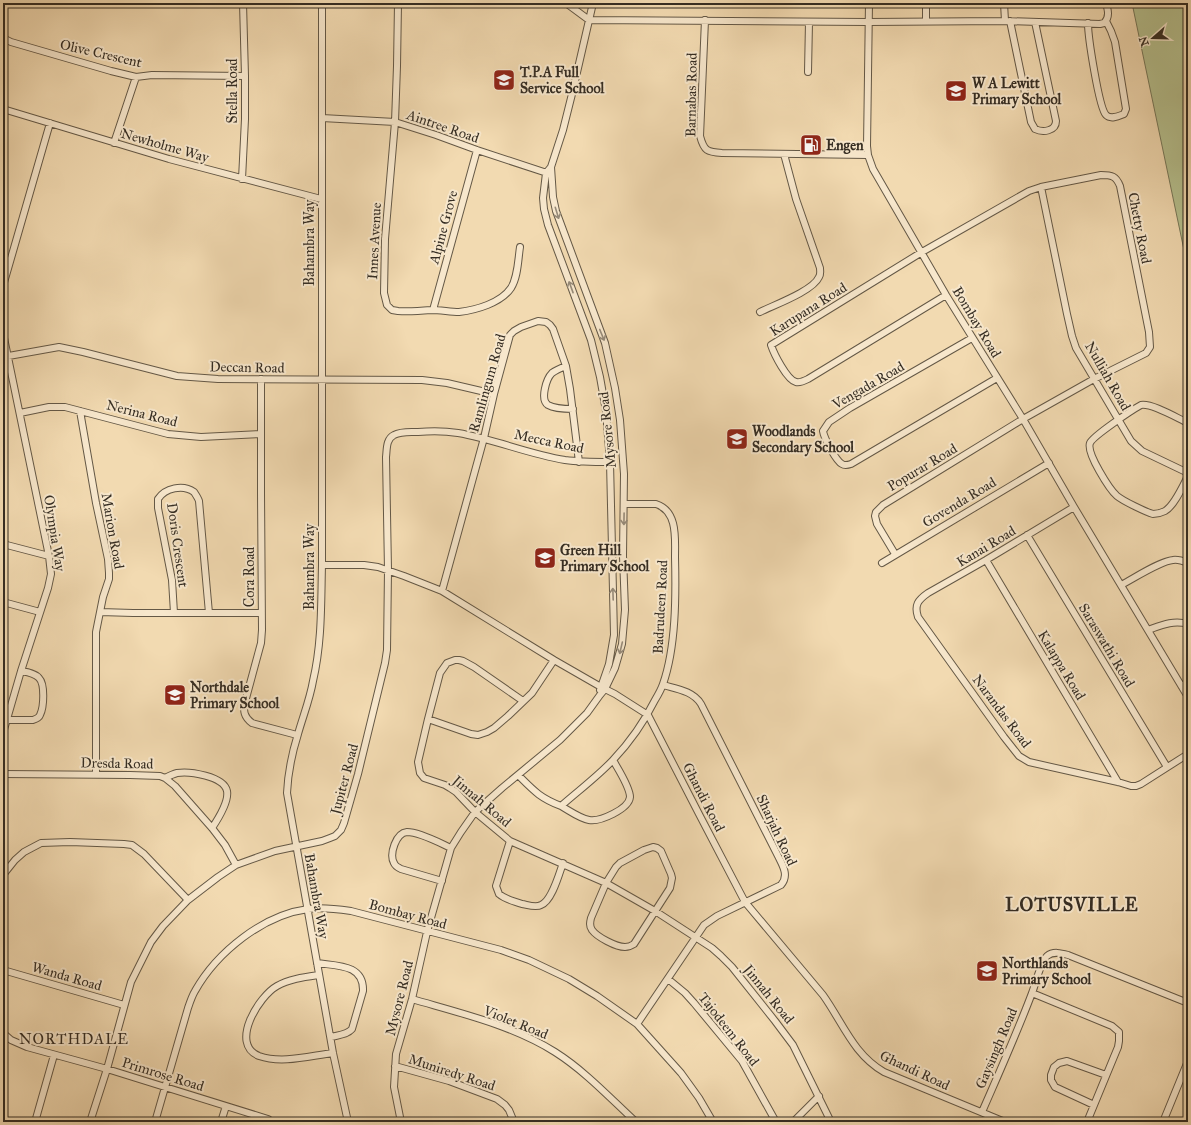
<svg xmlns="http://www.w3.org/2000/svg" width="1191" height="1125" viewBox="0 0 1191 1125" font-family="'IM FELL Great Primer',serif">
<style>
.green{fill:#b6c18f;stroke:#767759}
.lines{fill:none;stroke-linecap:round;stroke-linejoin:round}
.minor-casing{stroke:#645846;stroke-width:8}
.minor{stroke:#f7e7cc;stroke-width:6}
.oneway{stroke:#968a78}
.labels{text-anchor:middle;stroke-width:4;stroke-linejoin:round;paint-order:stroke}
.street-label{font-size:14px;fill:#352d23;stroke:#f7e7cc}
.poi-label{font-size:14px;font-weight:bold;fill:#352d23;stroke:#f7e7cc;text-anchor:start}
.neighbourhood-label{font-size:15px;letter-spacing:1px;fill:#352d23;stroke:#f7e7cc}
.district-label{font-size:18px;font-weight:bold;letter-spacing:1px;fill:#352d23;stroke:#f7e7cc}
</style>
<rect width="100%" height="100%" fill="#f2dab1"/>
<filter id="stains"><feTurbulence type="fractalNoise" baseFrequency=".005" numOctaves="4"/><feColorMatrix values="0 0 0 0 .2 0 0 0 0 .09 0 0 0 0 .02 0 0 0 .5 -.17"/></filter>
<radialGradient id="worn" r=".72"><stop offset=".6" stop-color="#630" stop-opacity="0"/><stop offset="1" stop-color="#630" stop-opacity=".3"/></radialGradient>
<path class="green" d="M1132 3H1188V269Z"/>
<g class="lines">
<g class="minor-casing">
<path id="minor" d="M322 3V565C321 604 322 643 313 681 310 699 303 716 298 734 292 753 288 773 287 793L333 1053 348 1122
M398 3 397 66 395 122 385 239 384 293 387 305 392 310 398 311C409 312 420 311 431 310 441 310 450 312 459 312 476 310 501 303 511 288 518 277 518 260 520 247
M566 3 589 20 868 22 1005 21 1100 24 1104 23C1110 17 1108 10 1106 3
M593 3 572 94 563 130 551 167 546 173 543 198 544 209 548 225 591 340 600 377 606 411 610 462 614 635 609 664 600 690
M869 3 867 146 868 155 873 169 946 295 1023 419 1074 507 1188 697
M1004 3 1005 21
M705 20 700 136C704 151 707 152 722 153L868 155
M926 21V3
M1010 21 1031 122 1035 129C1043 133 1056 131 1056 121L1035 22
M1088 23C1088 37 1099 108 1106 115 1111 120 1119 116 1124 114L1126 109 1115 42 1111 31 1106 21
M3 38 11 42 111 71 136 77 152 75 245 76
M808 72 809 22
M3 109 169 159 321 199
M322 118 395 122 436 135 477 150 550 174
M114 143 136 77
M242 179 245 119V76L243 3
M1041 187 1067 314 1072 336 1076 348 1131 441 1142 451 1188 473
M3 286 50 123
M433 310 477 150
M760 312C774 305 813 291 819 277 821 274 820 271 820 268L796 199 784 154
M3 333 49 556 51 574 48 588 21 671 3 733
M972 338 850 408 829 422 823 431C824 438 836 461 842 464 845 466 848 465 851 464L997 378
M3 357 59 347 83 352 177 376 218 379 422 380 447 383 494 394
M566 366C561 368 556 370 552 373 546 379 540 400 548 405 555 409 565 409 573 409
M261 379V493L262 630 261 643 245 702C243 711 244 717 252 723L297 735
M80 411 96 503 108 559 109 573V579L103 597 96 632V774
M20 413 49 407H65L168 434 201 437 261 434
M1188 423C1177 418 1152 403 1141 405 1132 410 1093 436 1090 443 1086 453 1110 490 1117 496 1123 501 1146 512 1153 514 1157 514 1161 513 1165 511 1174 506 1183 486 1188 476
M1074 507 986 560 928 593C918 600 914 605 918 617L1004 737 1019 756 1029 762 1118 782 1131 786H1136L1141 784 1188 754
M1027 535 1167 767
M3 544 49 556
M895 554 877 524 875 516 876 512 883 505 1023 419 1094 379 1146 353 1150 347 1149 332 1120 186C1116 176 1112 175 1101 175L1041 187 1029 191 922 252 771 345C774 354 787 380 796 382 800 383 804 381 808 379L946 295
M986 560 1118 782
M882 563 1049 463
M322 565H364L378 567 404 576 442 591 554 660 601 687 615 694 648 715 700 816 745 902 823 995C843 1023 853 1054 884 1072L1005 1122
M1121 585C1133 579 1160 561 1173 560 1178 559 1183 561 1188 563
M442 591 484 438 494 394 510 335 514 331 521 327 538 321 546 322 550 325 553 329 566 366 570 389 579 462
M3 602 40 612
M100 612 133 613H261
M174 613 172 580 158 508V499C165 488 183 484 194 492 196 495 198 498 199 501L209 613
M1148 630C1162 625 1173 620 1188 624
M1182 687 1188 681
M523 701 474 667 463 661 459 660H455L447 663 440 673 428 719 418 762 420 773 424 778 445 785 450 788 456 792 475 812 510 841 606 883 655 911 712 948 721 956 732 967 775 1021 793 1045 831 1122
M428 719 471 734 478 735 487 732 494 728 508 716 532 693 554 660
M7 720H33C36 719 39 718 40 715 44 707 45 684 39 678 35 673 27 672 21 671
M3 774 130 775 160 776 165 778 175 786 212 828 225 845 236 865
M518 775C534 791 540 798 561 806 578 791 597 777 613 760 630 742 644 722 655 700 658 695 661 690 663 684 676 647 676 596 675 557 675 539 678 511 656 504H624
M165 778C169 776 173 774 177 773 189 771 224 776 227 791 229 801 218 819 212 828
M561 806C570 811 579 818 589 820 600 822 629 809 630 797 630 787 618 769 613 760
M510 841 496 886 499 894C506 900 514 901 522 904 528 905 536 908 541 905 552 901 559 874 563 863
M653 847 657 848 661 851 671 874 672 878 670 888 634 944C631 946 628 947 625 947 616 947 597 937 592 930 589 926 590 922 591 918L606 883 616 867 620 863 644 850Z
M3 875 15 860 24 852 41 843 70 842 124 844 132 845 144 854 188 900
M442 881 401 869C399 868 395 866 394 863 389 854 396 833 407 832 420 832 440 843 451 848
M317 963C337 966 364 964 363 991L352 1029C347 1035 338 1035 331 1037
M3 970 124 1005
M319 975C305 977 289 979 277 986 259 996 229 1044 259 1056 282 1064 309 1056 333 1053
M668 979 685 993 694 1003 742 1061 776 1122
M1032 993 1112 1026 1119 1032V1041L1118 1047 1087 1122
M412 999C460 1013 512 1025 555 1052 585 1071 610 1098 636 1122
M637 1024 704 925 717 916 781 885C789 876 783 866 779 858L701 704C693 691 677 689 663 685
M3 1033 11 1040 27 1047 107 1069 268 1119 272 1122
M395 1066 449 1081 497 1099 505 1105 509 1110 514 1122
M1094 1105 1055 1087 1051 1080V1075L1054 1067 1059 1063 1067 1061 1106 1075
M982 1112C999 1073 1017 1033 1032 993 1036 983 1040 963 1047 956 1053 951 1061 953 1068 955L1188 1003
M35 1122 54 1055
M90 1122 107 1069 131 982 151 942 163 926 188 900 218 877 236 865 275 851 322 841 330 838 335 836 341 830 344 823 358 774 385 663 387 650 388 570 386 457C387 449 386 439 394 435 401 431 410 432 418 432 431 431 445 431 458 433 494 439 528 454 565 460 580 462 595 462 610 462
M155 1122 188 1008C190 1002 192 996 195 991 217 952 263 915 308 909 322 907 337 909 351 911L501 950 529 960 569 979 597 996 637 1024 681 1073 699 1098 713 1122
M221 1122 226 1106
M401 1122 394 1087 396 1054 412 999 427 932 451 848 461 832 475 812 502 788 560 740 587 713 600 695 605 689 615 668 622 644 625 610 623 556 624 474 620 420 615 388 605 343 556 211 553 197 551 167
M793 1122 819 1096
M1163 1122 1188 1061"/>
</g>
<use href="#minor" class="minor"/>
</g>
<defs><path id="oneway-shaft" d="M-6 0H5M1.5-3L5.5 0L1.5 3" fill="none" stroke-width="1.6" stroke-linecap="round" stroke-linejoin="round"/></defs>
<g class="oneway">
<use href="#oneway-shaft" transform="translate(557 213) rotate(73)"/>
<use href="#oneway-shaft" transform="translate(571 287) rotate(-110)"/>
<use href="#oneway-shaft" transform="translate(602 335) rotate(68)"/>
<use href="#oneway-shaft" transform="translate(624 519) rotate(91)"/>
<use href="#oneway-shaft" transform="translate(613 594) rotate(-92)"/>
<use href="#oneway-shaft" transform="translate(621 648) rotate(103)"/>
</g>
<defs>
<g id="school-square" transform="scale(1.15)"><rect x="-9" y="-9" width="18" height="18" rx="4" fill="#8f2418" stroke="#f7e7cc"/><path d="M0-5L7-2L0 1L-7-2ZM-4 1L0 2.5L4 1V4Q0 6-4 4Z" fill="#fff"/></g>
<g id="fuel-square" transform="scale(1.15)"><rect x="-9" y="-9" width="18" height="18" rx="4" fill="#8f2418" stroke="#f7e7cc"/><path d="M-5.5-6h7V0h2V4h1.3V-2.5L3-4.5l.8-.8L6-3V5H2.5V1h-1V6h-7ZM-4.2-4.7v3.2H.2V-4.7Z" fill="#fff"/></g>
</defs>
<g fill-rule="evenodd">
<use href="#school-square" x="504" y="80"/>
<use href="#school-square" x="956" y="91"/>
<use href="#fuel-square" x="811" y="145"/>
<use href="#school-square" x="737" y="439"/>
<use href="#school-square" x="545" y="558"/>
<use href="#school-square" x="175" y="695"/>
<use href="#school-square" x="987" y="971"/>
</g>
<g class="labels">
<g class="street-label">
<text transform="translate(101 53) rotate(13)" y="5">Olive Crescent</text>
<text transform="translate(232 91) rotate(-90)" y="5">Stella Road</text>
<text transform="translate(691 95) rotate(-89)" y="5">Barnabas Road</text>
<text transform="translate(443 126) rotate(19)" y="5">Aintree Road</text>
<text transform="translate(165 145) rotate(16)" y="5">Newholme Way</text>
<text transform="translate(443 227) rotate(-75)" y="5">Alpine Grove</text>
<text transform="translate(1140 228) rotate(79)" y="5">Chetty Road</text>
<text transform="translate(374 241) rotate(-87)" y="5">Innes Avenue</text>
<text transform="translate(309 243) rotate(-90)" y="5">Bahambra Way</text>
<text transform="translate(808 309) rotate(-32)" y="5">Karupana Road</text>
<text transform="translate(977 322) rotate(59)" y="5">Bombay Road</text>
<text transform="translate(247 367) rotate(1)" y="5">Deccan Road</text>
<text transform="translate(1108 376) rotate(60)" y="5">Nulliah Road</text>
<text transform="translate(487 383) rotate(-74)" y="5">Ramlingum Road</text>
<text transform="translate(868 385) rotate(-30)" y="5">Vengada Road</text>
<text transform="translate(142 413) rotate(14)" y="5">Nerina Road</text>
<text transform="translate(607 430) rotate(-96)" y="5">Mysore Road</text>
<text transform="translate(549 441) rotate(12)" y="5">Mecca Road</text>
<text transform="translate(922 467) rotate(-31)" y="5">Popurar Road</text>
<text transform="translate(959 502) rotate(-31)" y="5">Govenda Road</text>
<text transform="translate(113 531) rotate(80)" y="5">Marion Road</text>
<text transform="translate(55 533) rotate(81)" y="5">Olympia Way</text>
<text transform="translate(178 545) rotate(82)" y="5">Doris Crescent</text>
<text transform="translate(986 546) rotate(-31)" y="5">Kanai Road</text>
<text transform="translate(309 567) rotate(-90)" y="5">Bahambra Way</text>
<text transform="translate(249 577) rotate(-90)" y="5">Cora Road</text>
<text transform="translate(660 607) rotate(-87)" y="5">Badrudeen Road</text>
<text transform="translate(1107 645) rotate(59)" y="5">Saraswathi Road</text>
<text transform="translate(1062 665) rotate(59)" y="5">Kalappa Road</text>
<text transform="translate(1002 711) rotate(53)" y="5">Narandas Road</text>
<text transform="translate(117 763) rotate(1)" y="5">Dresda Road</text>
<text transform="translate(344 779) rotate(-75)" y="5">Jupiter Road</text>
<text transform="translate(704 797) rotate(63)" y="5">Ghandi Road</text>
<text transform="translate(482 801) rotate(40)" y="5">Jinnah Road</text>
<text transform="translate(777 830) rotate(65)" y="5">Sharjah Road</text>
<text transform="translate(317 896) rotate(80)" y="5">Bahambra Way</text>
<text transform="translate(408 914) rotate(15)" y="5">Bombay Road</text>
<text transform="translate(67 976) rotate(16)" y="5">Wanda Road</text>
<text transform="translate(769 994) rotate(51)" y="5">Jinnah Road</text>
<text transform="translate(399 998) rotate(-76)" y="5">Mysore Road</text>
<text transform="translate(516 1022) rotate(22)" y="5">Violet Road</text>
<text transform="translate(729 1029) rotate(52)" y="5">Tajodeem Road</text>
<text transform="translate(996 1048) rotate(-67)" y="5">Gaysingh Road</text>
<text transform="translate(915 1070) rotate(25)" y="5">Ghandi Road</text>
<text transform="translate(452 1072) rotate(18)" y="5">Muniredy Road</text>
<text transform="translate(163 1074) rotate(17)" y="5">Primrose Road</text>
</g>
<g class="poi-label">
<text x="520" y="77">T.P.A Full<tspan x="520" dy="16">Service School</tspan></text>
<text x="972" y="88">W A Lewitt<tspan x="972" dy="16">Primary School</tspan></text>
<text x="826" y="150">Engen</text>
<text x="752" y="436">Woodlands<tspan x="752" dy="16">Secondary School</tspan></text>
<text x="560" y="555">Green Hill<tspan x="560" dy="16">Primary School</tspan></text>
<text x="190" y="692">Northdale<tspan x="190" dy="16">Primary School</tspan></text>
<text x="1002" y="968">Northlands<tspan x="1002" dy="16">Primary School</tspan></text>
</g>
<g class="neighbourhood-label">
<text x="74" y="1044">NORTHDALE</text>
</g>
<g class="district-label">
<text x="1072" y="911">LOTUSVILLE</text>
</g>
</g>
<rect width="1191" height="1125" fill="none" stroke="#f2dab1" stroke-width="16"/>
<rect x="4" y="4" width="1183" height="1117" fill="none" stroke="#352d23" stroke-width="2"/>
<rect x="8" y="8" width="1175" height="1109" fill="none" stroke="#352d23"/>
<g transform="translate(1153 38) rotate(250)" stroke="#f7e7cc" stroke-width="3" paint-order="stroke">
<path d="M0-3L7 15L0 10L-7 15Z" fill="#352d23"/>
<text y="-6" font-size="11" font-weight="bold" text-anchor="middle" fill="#352d23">N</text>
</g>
<rect width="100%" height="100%" filter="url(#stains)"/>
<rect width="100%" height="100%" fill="url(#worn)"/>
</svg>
